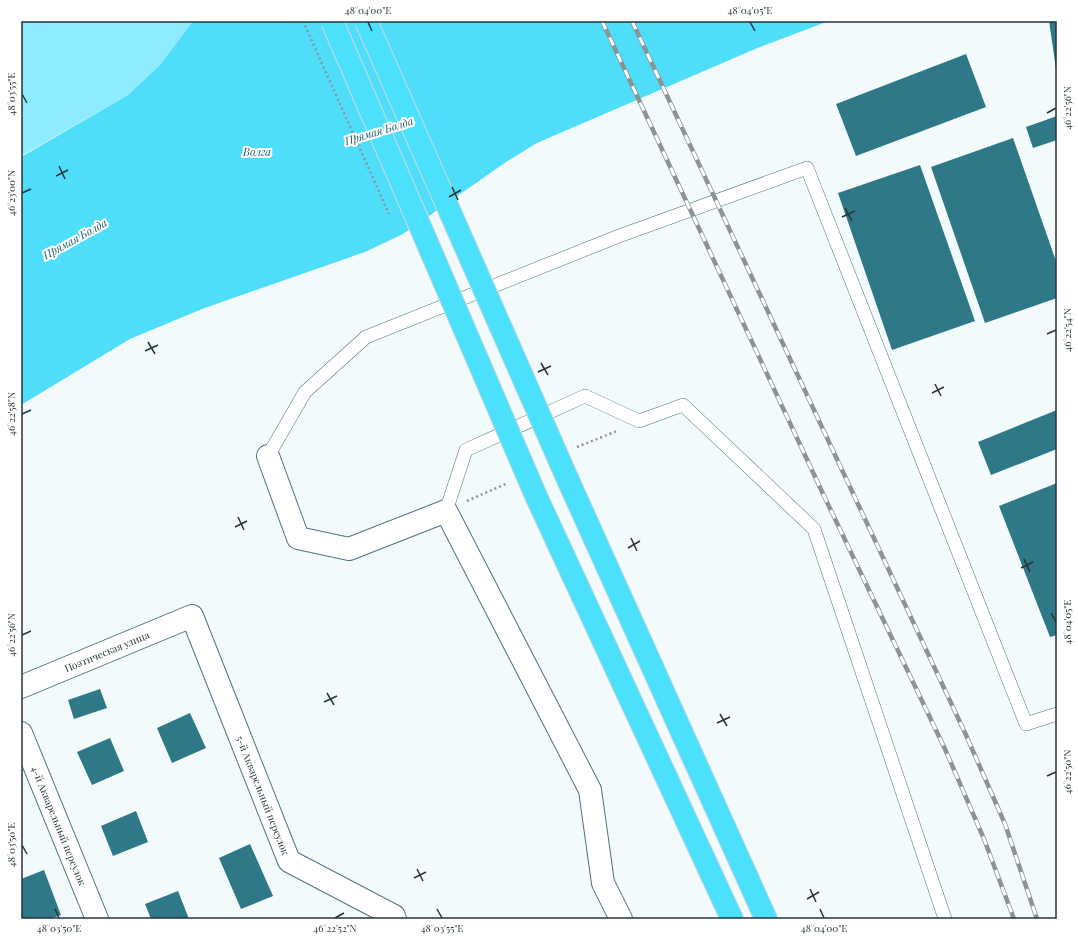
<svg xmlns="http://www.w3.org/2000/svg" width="1078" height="940" viewBox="0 0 1078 940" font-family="'Playfair Display',serif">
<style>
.green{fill:#8febff}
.water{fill:#4fdef9}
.building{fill:#2e7887}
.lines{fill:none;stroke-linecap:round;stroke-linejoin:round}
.lane-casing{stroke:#4e747d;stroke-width:14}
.street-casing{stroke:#4e747d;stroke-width:24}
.highway-casing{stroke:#d3d7d7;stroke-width:24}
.path{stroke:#899598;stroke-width:2.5;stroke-dasharray:2 3;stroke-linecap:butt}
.lane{stroke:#fff;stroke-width:13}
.street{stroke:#fff;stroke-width:22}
.highway{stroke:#4be1fd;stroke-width:22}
.rail-casing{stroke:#889597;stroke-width:4.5}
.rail{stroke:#fff;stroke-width:3;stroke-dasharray:9;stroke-linecap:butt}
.highway-bridge-casing{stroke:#d3d7d7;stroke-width:24;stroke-linecap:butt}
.path-bridge{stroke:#899598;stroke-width:2.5;stroke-dasharray:2 3;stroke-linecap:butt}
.highway-bridge{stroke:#4be1fd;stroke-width:22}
.ticks{fill:none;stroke:#243538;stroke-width:1.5}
.labels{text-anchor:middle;stroke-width:4;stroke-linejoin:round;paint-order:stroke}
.street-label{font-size:10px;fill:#243538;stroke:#fff}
.water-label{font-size:11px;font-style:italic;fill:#1d5863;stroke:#fff}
.neatline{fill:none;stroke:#243538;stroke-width:1.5}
.ticks-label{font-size:10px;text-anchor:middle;fill:#243538}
</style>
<rect width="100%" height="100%" fill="#f2fafc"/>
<path class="green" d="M21 21H193L160 65 128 95 21 156Z"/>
<path class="water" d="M193 21H829L755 49 537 143 506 162 403 234 365 252 202 309 130 339 21 405V157L128 95 160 65Z"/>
<path class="building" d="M1049 21H1057V69H1056Z
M966 54 986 107 856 156 836 104Z
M1057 116V140L1033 148 1026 127Z
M1013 138 1057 264V298L985 323 931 167Z
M920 165 975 321 892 350 838 193Z
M1057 410V449L991 475 978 442Z
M1057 483V635L1050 637 999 506Z
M100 689 107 708 74 719 68 700Z
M190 713 206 748 172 763 157 728Z
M110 738 124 771 92 785 77 752Z
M136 811 148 842 113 856 101 826Z
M250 844 273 896 241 909 219 858Z
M44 870 61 915 50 919H21V879Z
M178 891 189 919H151L145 904Z"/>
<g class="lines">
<g class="lane-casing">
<path id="lane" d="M268 456 305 392 366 337 619 236 807 168 1026 724 1057 714
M446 511 466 450 585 396 639 421 683 405 814 529 945 919"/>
</g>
<g class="street-casing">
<g id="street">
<path d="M268 456 298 538 349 549 446 511 590 790 603 883 621 919"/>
<path id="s1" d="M21 687 192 616 289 861 394 916 395 919"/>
<path id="s2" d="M21 733 97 919"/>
</g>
</g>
<g class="highway-casing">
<path id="highway" d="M568 480 766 919
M536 496 732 919"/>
</g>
<path class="path" d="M577 447 617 431
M467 501 508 483"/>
<use href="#lane" class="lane"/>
<use href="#street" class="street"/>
<use href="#highway" class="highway"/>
<g class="rail-casing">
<path id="rail" d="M602 21 825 498 945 749 984 839 1014 919
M632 21 966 735 1005 824 1037 919"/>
</g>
<use href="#rail" class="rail"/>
<g class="highway-bridge-casing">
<path id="highway-bridge" d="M332 21 536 496
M366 21 568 480"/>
</g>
<path class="path-bridge" d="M303 21 389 214"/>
<use href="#highway-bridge" class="highway-bridge"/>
</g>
<path class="ticks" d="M368 22 372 31M750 22 755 31M22 94 27 103M1047 113 1056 108M59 166 65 179M56 176 68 170M452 187 458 200M22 193 31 189M449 197 461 190M845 208 852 221M842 217 855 211M1047 334 1056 330M148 342 155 354M145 351 158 345M541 363 548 375M538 372 551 366M935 384 941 396M932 393 944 387M22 414 31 410M238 517 244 530M235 527 247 521M631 538 637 551M628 548 640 541M1024 559 1030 572M1021 568 1033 562M1051 613 1056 622M22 635 31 631M327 693 334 705M324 702 337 696M720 714 727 726M717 723 730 717M1047 776 1056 772M22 845 27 854M417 869 423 881M414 878 426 872M810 889 816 902M807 899 819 892M55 909 59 918M437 909 442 918M820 909 824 918M335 918 344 913"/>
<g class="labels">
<g class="street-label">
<text dy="4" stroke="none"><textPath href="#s1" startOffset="93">Поэтическая улица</textPath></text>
<text dy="4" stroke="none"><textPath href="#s1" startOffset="378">5-й Акварельный переулок</textPath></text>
<text dy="4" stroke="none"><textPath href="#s2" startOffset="100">4-й Акварельный переулок</textPath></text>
</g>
<g class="water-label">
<text transform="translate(379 131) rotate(-17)" y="4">Прямая Болда</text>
<text x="257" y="156">Волга</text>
<text transform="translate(75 239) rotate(-29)" y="4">Прямая Болда</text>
</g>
</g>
<rect width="1078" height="940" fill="none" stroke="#ffffff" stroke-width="44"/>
<rect x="22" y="22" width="1034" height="896" class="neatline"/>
<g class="ticks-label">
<text x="368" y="14">48°04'00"E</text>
<text x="750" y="14">48°04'05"E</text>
<text transform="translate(11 94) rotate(-90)" y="4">48°03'55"E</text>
<text transform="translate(1067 108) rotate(-90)" y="4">46°22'56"N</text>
<text transform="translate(11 193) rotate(-90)" y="4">46°23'00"N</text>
<text transform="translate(1067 330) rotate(-90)" y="4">46°22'54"N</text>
<text transform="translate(11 414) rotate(-90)" y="4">46°22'58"N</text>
<text transform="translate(1067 622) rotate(-90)" y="4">48°04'05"E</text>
<text transform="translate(11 635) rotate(-90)" y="4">46°22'56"N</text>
<text transform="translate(1067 772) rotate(-90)" y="4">46°22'50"N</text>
<text transform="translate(11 845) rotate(-90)" y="4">48°03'50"E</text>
<text x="59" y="932">48°03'50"E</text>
<text x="335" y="932">46°22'52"N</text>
<text x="442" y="932">48°03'55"E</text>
<text x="824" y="932">48°04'00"E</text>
</g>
</svg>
